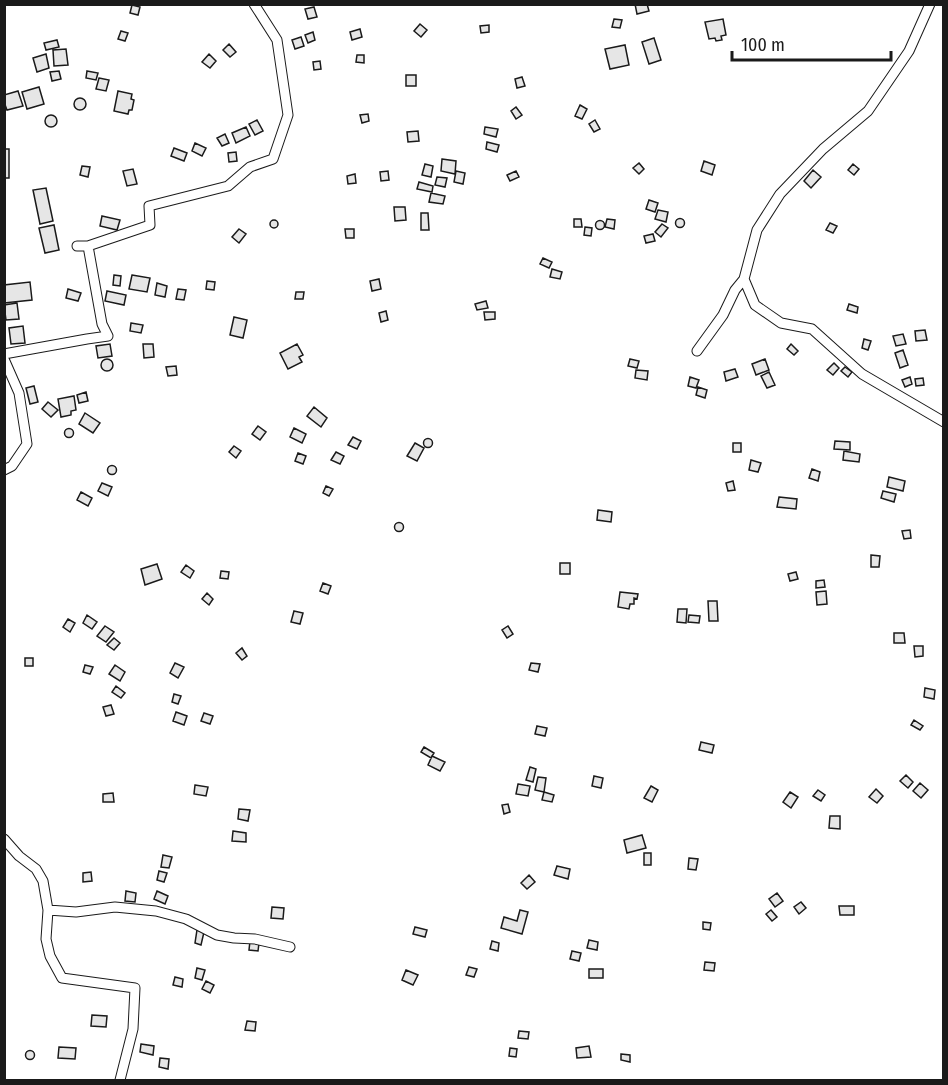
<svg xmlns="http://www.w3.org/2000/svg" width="948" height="1085" viewBox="0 0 948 1085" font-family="'Fira Sans Condensed',sans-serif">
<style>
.building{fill:#e6e6e6;stroke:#1a1a1a;stroke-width:1.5}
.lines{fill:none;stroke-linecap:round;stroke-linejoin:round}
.minor-casing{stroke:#1a1a1a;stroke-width:11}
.minor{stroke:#fff;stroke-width:9}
</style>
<rect width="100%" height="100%" fill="#fff"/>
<path class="building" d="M635 4H647L649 11 637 14Z
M132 5 140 7 138 15 130 13Z
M314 7 317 17 308 19 305 9Z
M614 19 622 20 620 28 612 27Z
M723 19 726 35 721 36 722 40 716 41 715 38 709 39 705 22Z
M420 24 427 30 421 37 414 31Z
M489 25V32L481 33 480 26Z
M360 29 362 37 352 40 350 32Z
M121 31 128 33 125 41 118 39Z
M313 32 315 40 308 43 305 35Z
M301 37 304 46 295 49 292 40Z
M654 38 661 60 649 64 642 42Z
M57 40 59 47 46 50 44 43Z
M229 44 236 52 230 57 223 50Z
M625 45 629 65 610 69 605 49Z
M66 49 68 65 54 66 53 50Z
M46 54 49 68 37 72 33 58Z
M209 54 216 61 210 68 202 62Z
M357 55H364V63L356 62Z
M320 61 321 69 314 70 313 62Z
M59 71 61 79 52 81 50 72Z
M87 71 98 73 96 80 86 78Z
M406 75H416V86H406Z
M522 77 525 86 517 88 515 79Z
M99 78 109 80 106 91 96 89Z
M39 87 44 104 27 109 22 92Z
M18 91 23 106 7 110 4 102V95Z
M118 91 132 94 131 99 134 100 132 110H129L128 114 114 111Z
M74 104a6 6 0 1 1 12 0a6 6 0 1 1-12 0Z
M580 105 587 109 582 119 575 116Z
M516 107 522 115 516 119 511 111Z
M368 114 369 121 362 123 360 115Z
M45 121a6 6 0 1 1 12 0a6 6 0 1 1-12 0Z
M257 120 263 131 255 135 249 124Z
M595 120 600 129 594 132 589 124Z
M246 127 250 136 236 143 232 133Z
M485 127 498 129 496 137 484 134Z
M418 131 419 141 408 142 407 132Z
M225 134 229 143 222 146 217 138Z
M487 142 499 145 497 152 486 149Z
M195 143 206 148 202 156 192 151Z
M174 148 187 153 184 161 171 156Z
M4 149H9V178H4Z
M236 152 237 161 229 162 228 153Z
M442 159 456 161 455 174 441 171Z
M704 161 715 165 712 175 701 171Z
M639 163 644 169 639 174 633 168Z
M425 164 433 166 431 177 422 175Z
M853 164 859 169 854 175 848 170Z
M82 166 90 167 88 177 80 175Z
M133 169 137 184 127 186 123 171Z
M813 170 821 177 811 188 804 181Z
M388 171 389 180 381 181 380 172Z
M456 171 465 173 463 184 454 182Z
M516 171 519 177 510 181 507 175Z
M355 174 356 183 348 184 347 176Z
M437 177 447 178 445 187 435 185Z
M419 182 433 186 432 192 417 189Z
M46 188 53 221 40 224 33 190Z
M431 193 445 196 443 204 429 202Z
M649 200 658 203 655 212 646 209Z
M394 207H405L406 220 395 221Z
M658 210 668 212 666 222 655 219Z
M421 213H428L429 230H421Z
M102 216 120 220 117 230 100 226Z
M675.5 223a4.5 4.5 0 1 1 9 0a4.5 4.5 0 1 1-9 0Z
M574 219H581L582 227H574Z
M607 219 615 220 614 229 605 227Z
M270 224a4 4 0 1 1 8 0a4 4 0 1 1-8 0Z
M595.5 225a4.5 4.5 0 1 1 9 0a4.5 4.5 0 1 1-9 0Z
M830 223 837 226 833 233 826 230Z
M662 224 668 228 661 237 655 232Z
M54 225 59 250 45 253 39 228Z
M585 227 592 228 591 236 584 235Z
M239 229 246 234 239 243 232 237Z
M345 229H354V238H346Z
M653 234 655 241 646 243 644 236Z
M543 258 552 262 549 268 540 264Z
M552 269 562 272 560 279 550 277Z
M114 275 121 276 120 286 113 285Z
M132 275 150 278 147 292 129 289Z
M379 279 381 289 372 291 370 281Z
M207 281 215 282 214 290 206 289Z
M30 282 32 300 4 303V285Z
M157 283 167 286 165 297 155 295Z
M68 289 81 293 78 301 66 298Z
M178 289 186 290 184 300 176 299Z
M107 291 126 295 124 305 105 301Z
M296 292H304L303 299H295Z
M486 301 488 308 477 310 475 304Z
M17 303 19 319 6 320 4 305Z
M849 304 858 307 857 313 847 310Z
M386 311 388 320 381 322 379 313Z
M484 312H495V319L485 320Z
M234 317 247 320 243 338 230 335Z
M131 323 143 325 141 333 130 331Z
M23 326 25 343 11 344 9 328Z
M925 330 927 340 916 341 915 331Z
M903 334 906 344 896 346 893 336Z
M864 339 871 341 868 350 862 348Z
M110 344 112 356 98 358 96 346Z
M143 344H153L154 357 144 358Z
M297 344 303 355 299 357 302 362 288 369 280 353Z
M791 344 798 351 794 355 787 349Z
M903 350 908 365 900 368 895 353Z
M630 359 639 361 637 368 628 366Z
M765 359 769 370 756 375 752 364Z
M101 365a6 6 0 1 1 12 0a6 6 0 1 1-12 0Z
M834 363 839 368 833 375 827 370Z
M176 366 177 375 168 376 166 367Z
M845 367 852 372 848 377 841 371Z
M735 369 738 377 726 381 724 372Z
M636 370 648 371 647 380 635 378Z
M769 372 775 385 767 388 761 376Z
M690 377 699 380 696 388 688 386Z
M910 377 912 384 905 387 902 380Z
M923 378 924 385 916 386 915 379Z
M34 386 38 402 30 404 26 388Z
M698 387 707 390 705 398 696 395Z
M86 392 88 401 79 403 77 395Z
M74 396 76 410 71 411V415L61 417 58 399Z
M48 402 58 410 51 417 42 409Z
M314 407 327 418 321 427 307 416Z
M85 413 100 423 93 433 79 424Z
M258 426 266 432 260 440 252 434Z
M294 428 306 434 302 443 290 437Z
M64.5 433a4.5 4.5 0 1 1 9 0a4.5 4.5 0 1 1-9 0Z
M353 437 361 441 357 449 348 445Z
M423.5 443a4.5 4.5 0 1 1 9 0a4.5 4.5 0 1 1-9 0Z
M835 441 850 442V450L834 449Z
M415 443 424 448 417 461 407 456Z
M733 443H741V452H733Z
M234 446 241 451 236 458 229 452Z
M844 451 860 454 859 462 843 460Z
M336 452 344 456 340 464 331 460Z
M298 453 306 456 303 464 295 461Z
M751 460 761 463 758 472 749 470Z
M107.5 470a4.5 4.5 0 1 1 9 0a4.5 4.5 0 1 1-9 0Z
M812 469 820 472 818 481 809 478Z
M889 477 905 481 903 491 887 487Z
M733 481 735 490 728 491 726 483Z
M102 483 112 487 108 496 98 491Z
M326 486 333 489 329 496 323 493Z
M883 491 896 494 894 502 881 498Z
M81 492 92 498 88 506 77 500Z
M779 497 797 499 796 509 777 507Z
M598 510 612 512 611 522 597 520Z
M394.5 527a4.5 4.5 0 1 1 9 0a4.5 4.5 0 1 1-9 0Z
M910 530 911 538 904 539 902 531Z
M871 555 880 556 879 567H871Z
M560 563H570V574H560Z
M157 564 162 579 145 585 141 569Z
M186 565 194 571 190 578 181 572Z
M221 571 229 572 228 579 220 578Z
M796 572 798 579 790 581 788 574Z
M824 580 825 587 816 588V581Z
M323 583 331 586 328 594 320 591Z
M826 591 827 604 817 605 816 592Z
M620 592 638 594 637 599 634 598V604H630L629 609 618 607Z
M207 593 213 599 209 605 202 599Z
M708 601H717L718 621H709Z
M678 609H687L686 623 677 622Z
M294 611 303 613 300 624 291 622Z
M87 615 97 622 92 629 83 623Z
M689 615 700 616 699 623 688 622Z
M68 619 75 623 70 632 63 627Z
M105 626 114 632 106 642 97 636Z
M508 626 513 634 507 638 502 630Z
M894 633H904L905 643H894Z
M114 638 120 643 114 650 107 645Z
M914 646H923V656L915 657Z
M242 648 247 656 242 660 236 653Z
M25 658H33V666H25Z
M175 663 184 667 178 678 170 673Z
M531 663 540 664 538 672 529 670Z
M85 665 93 667 90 674 83 672Z
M115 665 125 672 120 681 109 674Z
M116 686 125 693 121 698 112 692Z
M925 688 935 690 934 699 924 697Z
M174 694 181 696 178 704 172 702Z
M111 705 114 714 106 716 103 707Z
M176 712 187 716 184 725 173 721Z
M204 713 213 716 210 724 201 721Z
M914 720 923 726 920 730 911 725Z
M537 726 547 728 545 736 535 734Z
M701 742 714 745 712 753 699 750Z
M424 747 434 753 431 758 421 752Z
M432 756 445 762 440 771 428 765Z
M530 767 536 769 533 782 526 780Z
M906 775 913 782 908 788 900 781Z
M594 776 603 778 601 788 592 786Z
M538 777 546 778 544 792 535 790Z
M920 783 928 790 921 798 913 791Z
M518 784 530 786 528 796 516 794Z
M195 785 208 787 206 796 194 794Z
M651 786 658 790 652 802 644 798Z
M876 789 883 796 877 803 869 797Z
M818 790 825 795 821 801 813 796Z
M544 792 554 795 552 802 542 800Z
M790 792 798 797 791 808 783 802Z
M113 793 114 802H103V794Z
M508 804 510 812 504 814 502 805Z
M239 809 250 810 248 821 238 819Z
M830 816H840V829L829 828Z
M233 831 246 833V842L232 841Z
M642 835 646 848 627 853 624 840Z
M644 853H651V865H644Z
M163 855 172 857 169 868 161 867Z
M689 858 698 859 696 870 688 869Z
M557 866 570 869 568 879 554 875Z
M159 871 167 873 164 882 157 880Z
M91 872 92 881 83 882V873Z
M529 875 535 882 527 889 521 883Z
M126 891 136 893 135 902 125 901Z
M157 891 168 896 165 904 154 899Z
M777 893 783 901 775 907 769 899Z
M801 902 806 908 799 914 794 907Z
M839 906H854V915H840Z
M272 907 284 908 283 919 271 918Z
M520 910 528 912 522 934 501 928 504 917 517 921Z
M771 910 777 917 772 921 766 914Z
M703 922 711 923 710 930 703 929Z
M415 927 427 930 425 937 413 934Z
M197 930 204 932 201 945 195 943Z
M589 940 598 942 597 950 587 948Z
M250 941 259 943 258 951 249 950Z
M492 941 499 943 498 951 490 949Z
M572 951 581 953 579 961 570 959Z
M705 962 715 963 714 971 704 970Z
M469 967 477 969 474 977 466 975Z
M197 968 205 970 202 980 195 978Z
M589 969H603V978H589Z
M406 970 418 975 413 985 402 980Z
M175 977 183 979 182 987 173 985Z
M206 981 214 985 210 993 202 989Z
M92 1015 107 1016 106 1027 91 1026Z
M247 1021 256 1022 255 1031 245 1030Z
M519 1031 529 1032 528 1039 518 1038Z
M141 1044 154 1046 153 1055 140 1052Z
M589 1046 591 1057 577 1058 576 1048Z
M59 1047 76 1048 75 1059 58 1058Z
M510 1048 517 1049 516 1057 509 1056Z
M25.5 1055a4.5 4.5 0 1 1 9 0a4.5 4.5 0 1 1-9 0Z
M621 1054 630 1055V1062L621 1060Z
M160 1058 169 1059 168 1069 159 1067Z"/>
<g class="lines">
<g class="minor-casing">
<path id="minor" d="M77 246H88L150 225 149 206 228 186 250 167 273 159 288 115 277 40 254 4
M744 279 755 305 781 323 812 329 862 374 944 422
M697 351 723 315 735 290 744 279 757 230 780 194 823 149 868 111 909 51 930 4
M4 354 87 339 108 336 102 324 88 246
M4 359 19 393 27 444 12 466 4 470
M4 839 19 856 36 869 43 881 48 910 46 939 50 956 62 978 135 988 133 1029 120 1080
M48 910 76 912 115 907 156 911 186 919 217 935 234 938 255 939 290 947"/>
</g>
<use href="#minor" class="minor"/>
</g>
<rect width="948" height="1085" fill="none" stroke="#1a1a1a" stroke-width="12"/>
<path d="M732 51v9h159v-9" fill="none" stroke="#1a1a1a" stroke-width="3"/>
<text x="741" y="51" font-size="18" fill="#1a1a1a" stroke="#ffffff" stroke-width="4.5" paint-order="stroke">100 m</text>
</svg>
